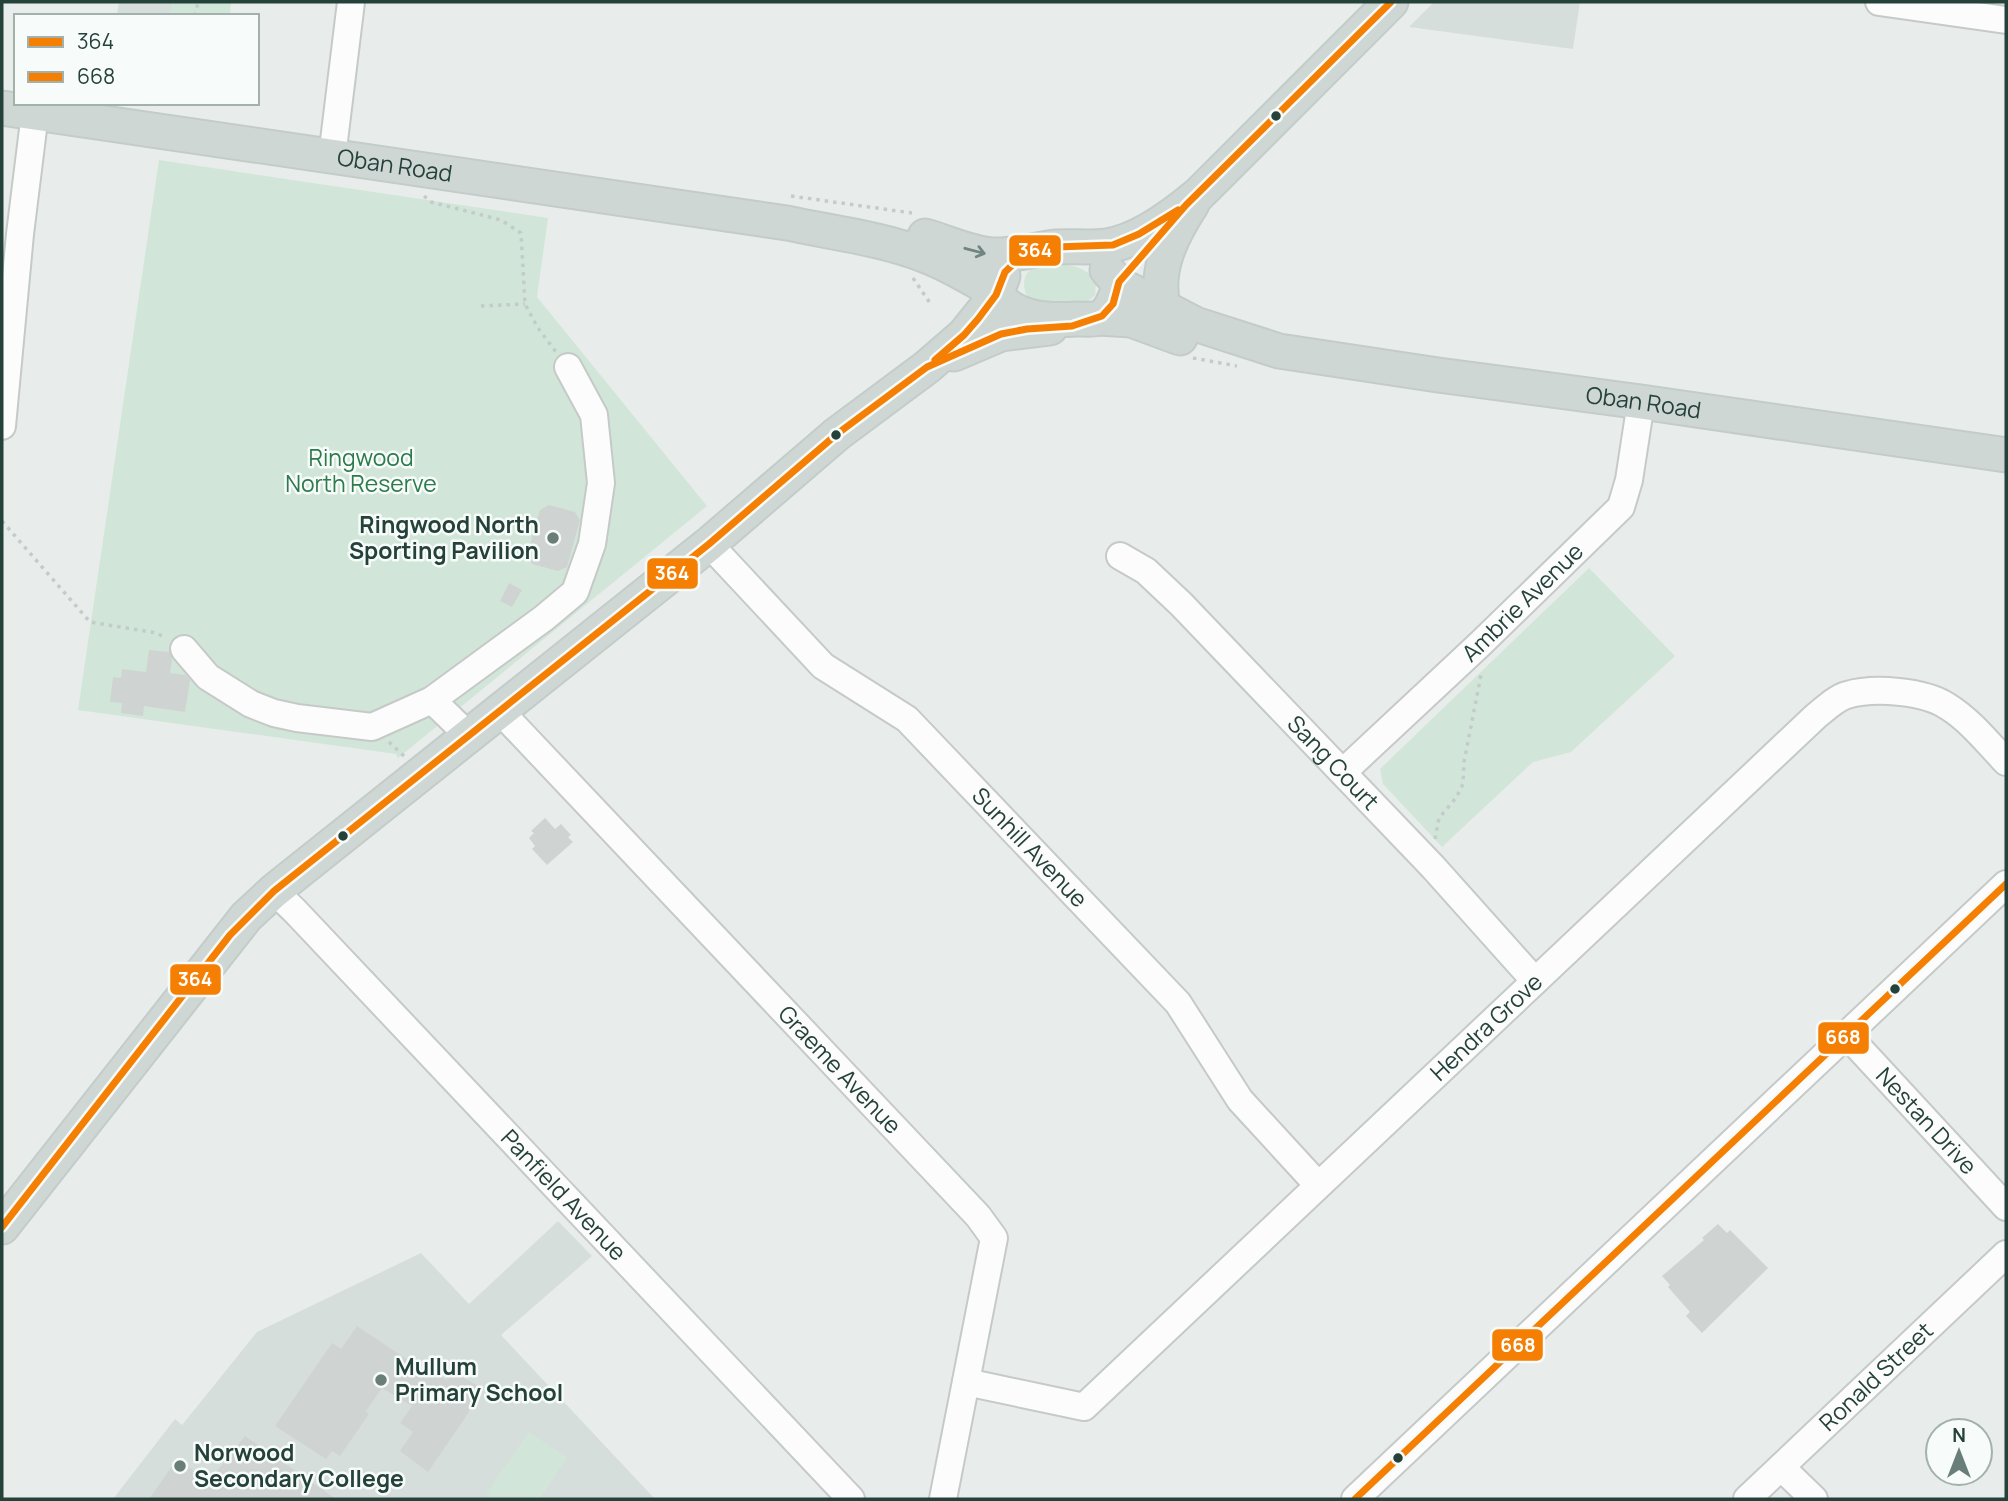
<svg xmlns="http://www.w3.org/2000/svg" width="2008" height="1501" viewBox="0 0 2008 1501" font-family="Manrope,sans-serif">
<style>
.built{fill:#d6dedb}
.green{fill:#d1e6d8}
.building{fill:#cfd4d2}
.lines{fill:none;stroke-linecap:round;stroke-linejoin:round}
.minor-casing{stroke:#c5cac8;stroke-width:30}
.major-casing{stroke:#c3ccc9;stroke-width:37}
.path{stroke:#c3ccca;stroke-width:3.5;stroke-dasharray:3.5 5;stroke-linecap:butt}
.minor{stroke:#fcfcfc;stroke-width:26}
.major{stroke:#cfd7d5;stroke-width:33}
.bus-1-casing{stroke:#f7fbf9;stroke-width:12}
.bus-2-casing{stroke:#f7fbf9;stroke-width:12}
.bus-1{stroke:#f47f03;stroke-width:7}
.bus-2{stroke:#f47f03;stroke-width:7}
.oneway{stroke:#718580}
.bus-dot{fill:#24423a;stroke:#f7fbf9;stroke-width:2.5}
.poi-dot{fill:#697e78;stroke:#f7fbf9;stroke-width:2.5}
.labels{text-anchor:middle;stroke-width:5;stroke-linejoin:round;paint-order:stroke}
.street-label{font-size:23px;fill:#24423a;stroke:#f7fbf9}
.park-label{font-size:23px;fill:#2d7a4b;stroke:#f7fbf9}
.poi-label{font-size:23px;font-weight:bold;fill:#24423a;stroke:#f7fbf9;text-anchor:start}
.line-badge{stroke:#f7fbf9;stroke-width:2.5}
.badge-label{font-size:19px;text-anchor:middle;font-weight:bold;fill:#fff}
</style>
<rect width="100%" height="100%" fill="#e8edeb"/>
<path class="built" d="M119 2H173L171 16H129L117 14Z
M1434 2H1580L1573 49 1409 27Z
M558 1221 592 1256 501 1335 655 1499H113L175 1419 182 1425 257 1332 421 1253 469 1304Z"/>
<path class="green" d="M173 2H231L230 16H171Z
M159 160 548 218 537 297 707 506 398 758 396 754 78 710Z
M1042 264C1062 264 1085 263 1096 282L1095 295C1075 317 1051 307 1028 299 1020 282 1024 269 1042 264Z
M1589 568 1675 656 1571 752 1533 762 1442 847 1383 784 1380 769Z
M529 1432 567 1458 539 1499H493L486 1494Z"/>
<path class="building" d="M549 505 575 512 580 520 567 567 558 571 532 564 527 555 540 510Z
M509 583 522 590 512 607 500 601Z
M149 650 169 652 172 660 170 673 186 675 190 680 185 712 144 706 143 716 121 713 122 703 110 702 113 677 121 678 122 669 146 672Z
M545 818 555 829 561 824 571 835 568 837 573 842 547 865 532 849 535 846 529 838 534 833 531 831Z
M1718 1224 1727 1233 1730 1230 1768 1268 1702 1333 1686 1316 1690 1312 1668 1287 1670 1285 1662 1276 1704 1240 1702 1238Z
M357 1326 432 1376 434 1373 446 1380 452 1371 478 1386 471 1398 476 1400 465 1418 428 1472 400 1451 413 1432 400 1423 412 1406 382 1388 366 1411 369 1414 340 1456 332 1451 326 1459 275 1426 332 1343 341 1349Z
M245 1436 336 1499H149L177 1459 209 1481Z"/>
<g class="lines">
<g class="minor-casing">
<g id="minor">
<path d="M1879 2 2006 20"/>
<path d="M332 157 351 2"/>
<path d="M2 426 20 234 35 113"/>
<path id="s1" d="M709 544 823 666 907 719 1178 1003 1240 1100 1318 1185"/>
<path id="s2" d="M1120 556 1146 571 1181 604 1433 867 1535 981"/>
<path d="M184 649 208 677 251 704 274 713 297 718 372 727 432 700 544 618 575 592 592 544 601 483 594 415 568 367"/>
<path d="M432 700 469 736"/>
<path id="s3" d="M500 711 978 1216 994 1238 943 1499"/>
<path id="s4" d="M1343 772 1479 645 1621 507 1629 480 1641 402"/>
<path id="s5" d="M274 891 294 910 851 1499"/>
<path id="s6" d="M1847 1035 2006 1207"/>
<path id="s7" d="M966 1382 1084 1407 1816 716C1825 709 1836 698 1847 695 1874 687 1924 691 1947 706 1970 720 1988 743 2006 762"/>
<path d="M1781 1467 1814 1499"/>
<path d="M1355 1499 2006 884"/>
<path id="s8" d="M1747 1499 2006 1254"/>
</g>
</g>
<g class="major-casing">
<g id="major">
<path id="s9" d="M2 108 787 223C833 233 880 238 924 255 949 264 972 279 996 292"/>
<path d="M925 236C947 242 970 254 993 255 1015 256 1035 249 1057 247 1073 246 1090 248 1106 246 1139 242 1174 215 1199 194L1391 2"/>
<path d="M1003 276 996 295C1017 320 1047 321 1077 319 1084 319 1094 320 1100 318 1111 312 1116 296 1120 285L1107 270"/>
<path id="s10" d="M1120 285 1195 324 1279 351 1438 375 1641 402 2006 455"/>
<path d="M1164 309C1153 271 1172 235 1192 204"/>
<path d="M1099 318 1131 320 1180 338"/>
<path d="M954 354 1001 334 1050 328"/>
<path d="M2 1227 246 917 274 891 709 544 837 434 927 367 964 335 996 295"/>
</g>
</g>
<path class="path" d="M195 16 198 2
M424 196 431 202 501 220 521 233 525 304 538 328 556 352
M791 196 912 213
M913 278 932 306
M481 306 525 304
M1193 358 1237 366
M2 521 90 622 157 633 165 638
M389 742 404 756
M1435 839 1439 818 1456 798 1463 784 1464 762 1481 675"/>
<use href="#minor" class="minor"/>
<use href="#major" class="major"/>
<g class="bus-1-casing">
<path id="bus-1" d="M935 360 964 335 978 319 996 295 1005 272 1026 252 1056 247 1113 245 1139 234 1178 210
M2 1227 230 935 274 891 709 544 837 434 927 367 1001 334 1027 329 1072 326 1102 316 1113 304 1119 282 1186 205 1391 2"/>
</g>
<g class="bus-2-casing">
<path id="bus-2" d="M1355 1499 2006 884"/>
</g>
<use href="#bus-1" class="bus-1"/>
<use href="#bus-2" class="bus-2"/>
</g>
<defs><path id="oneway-shaft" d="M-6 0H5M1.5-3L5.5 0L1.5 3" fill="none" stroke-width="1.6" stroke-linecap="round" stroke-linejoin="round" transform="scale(1.75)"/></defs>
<use class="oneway" href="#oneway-shaft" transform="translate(975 251) rotate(15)"/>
<g class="bus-dot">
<circle cx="1276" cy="116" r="6"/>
<circle cx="836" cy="435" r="6"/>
<circle cx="343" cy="836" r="6"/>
<circle cx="1895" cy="989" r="6"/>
<circle cx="1398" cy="1458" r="6"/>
</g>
<g class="poi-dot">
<circle cx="553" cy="538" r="7"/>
<circle cx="381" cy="1380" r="7"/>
<circle cx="180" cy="1466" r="7"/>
</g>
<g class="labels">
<g class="street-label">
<text dy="8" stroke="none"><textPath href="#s9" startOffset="397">Oban Road</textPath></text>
<text dy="8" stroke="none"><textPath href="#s10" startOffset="541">Oban Road</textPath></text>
<text dy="8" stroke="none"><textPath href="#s4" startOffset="247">Ambrie Avenue</textPath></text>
<text dy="8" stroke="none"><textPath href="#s2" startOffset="298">Sang Court</textPath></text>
<text dy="8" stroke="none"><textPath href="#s1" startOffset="444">Sunhill Avenue</textPath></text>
<text dy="8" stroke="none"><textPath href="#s7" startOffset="674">Hendra Grove</textPath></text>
<text dy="8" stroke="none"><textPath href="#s3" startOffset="494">Graeme Avenue</textPath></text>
<text dy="8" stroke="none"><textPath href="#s6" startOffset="117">Nestan Drive</textPath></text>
<text dy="8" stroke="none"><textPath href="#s5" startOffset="420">Panfield Avenue</textPath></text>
<text dy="8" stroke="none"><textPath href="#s8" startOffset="178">Ronald Street</textPath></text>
</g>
<g class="park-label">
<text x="361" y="466">Ringwood<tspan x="361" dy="26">North Reserve</tspan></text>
</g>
<g class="poi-label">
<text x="539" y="533" text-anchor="end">Ringwood North<tspan x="539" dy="26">Sporting Pavilion</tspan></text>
<text x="395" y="1375">Mullum<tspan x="395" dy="26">Primary School</tspan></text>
<text x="194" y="1461">Norwood<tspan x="194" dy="26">Secondary College</tspan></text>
</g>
</g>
<g class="line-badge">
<rect x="1008" y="234" width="54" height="33" rx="7" fill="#f47f03"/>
<rect x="646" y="557" width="53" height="33" rx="7" fill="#f47f03"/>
<rect x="169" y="963" width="53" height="33" rx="7" fill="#f47f03"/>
<rect x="1817" y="1021" width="53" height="34" rx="7" fill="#f47f03"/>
<rect x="1491" y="1328" width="53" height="34" rx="7" fill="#f47f03"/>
</g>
<g class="badge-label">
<text x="1035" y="257">364</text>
<text x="672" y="580">364</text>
<text x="195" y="986">364</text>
<text x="1843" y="1044">668</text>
<text x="1518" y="1352">668</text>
</g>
<rect width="2008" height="1501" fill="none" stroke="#24423a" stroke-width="7"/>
<rect x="14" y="14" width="245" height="91" fill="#f7fbf9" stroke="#a3b1ad" stroke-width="2"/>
<rect x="28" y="37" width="35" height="10" fill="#f47f03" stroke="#a3b1ad" stroke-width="2"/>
<text x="77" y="49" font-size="21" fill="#24423a">364</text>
<rect x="28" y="72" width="35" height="10" fill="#f47f03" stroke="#a3b1ad" stroke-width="2"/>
<text x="77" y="84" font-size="21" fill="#24423a">668</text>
<g transform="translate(1959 1452)"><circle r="33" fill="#f7fbf9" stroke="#a3b1ad" stroke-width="2"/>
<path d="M0-5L12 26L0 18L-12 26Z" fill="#697e78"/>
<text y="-10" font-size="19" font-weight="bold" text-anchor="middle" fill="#24423a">N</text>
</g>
</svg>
